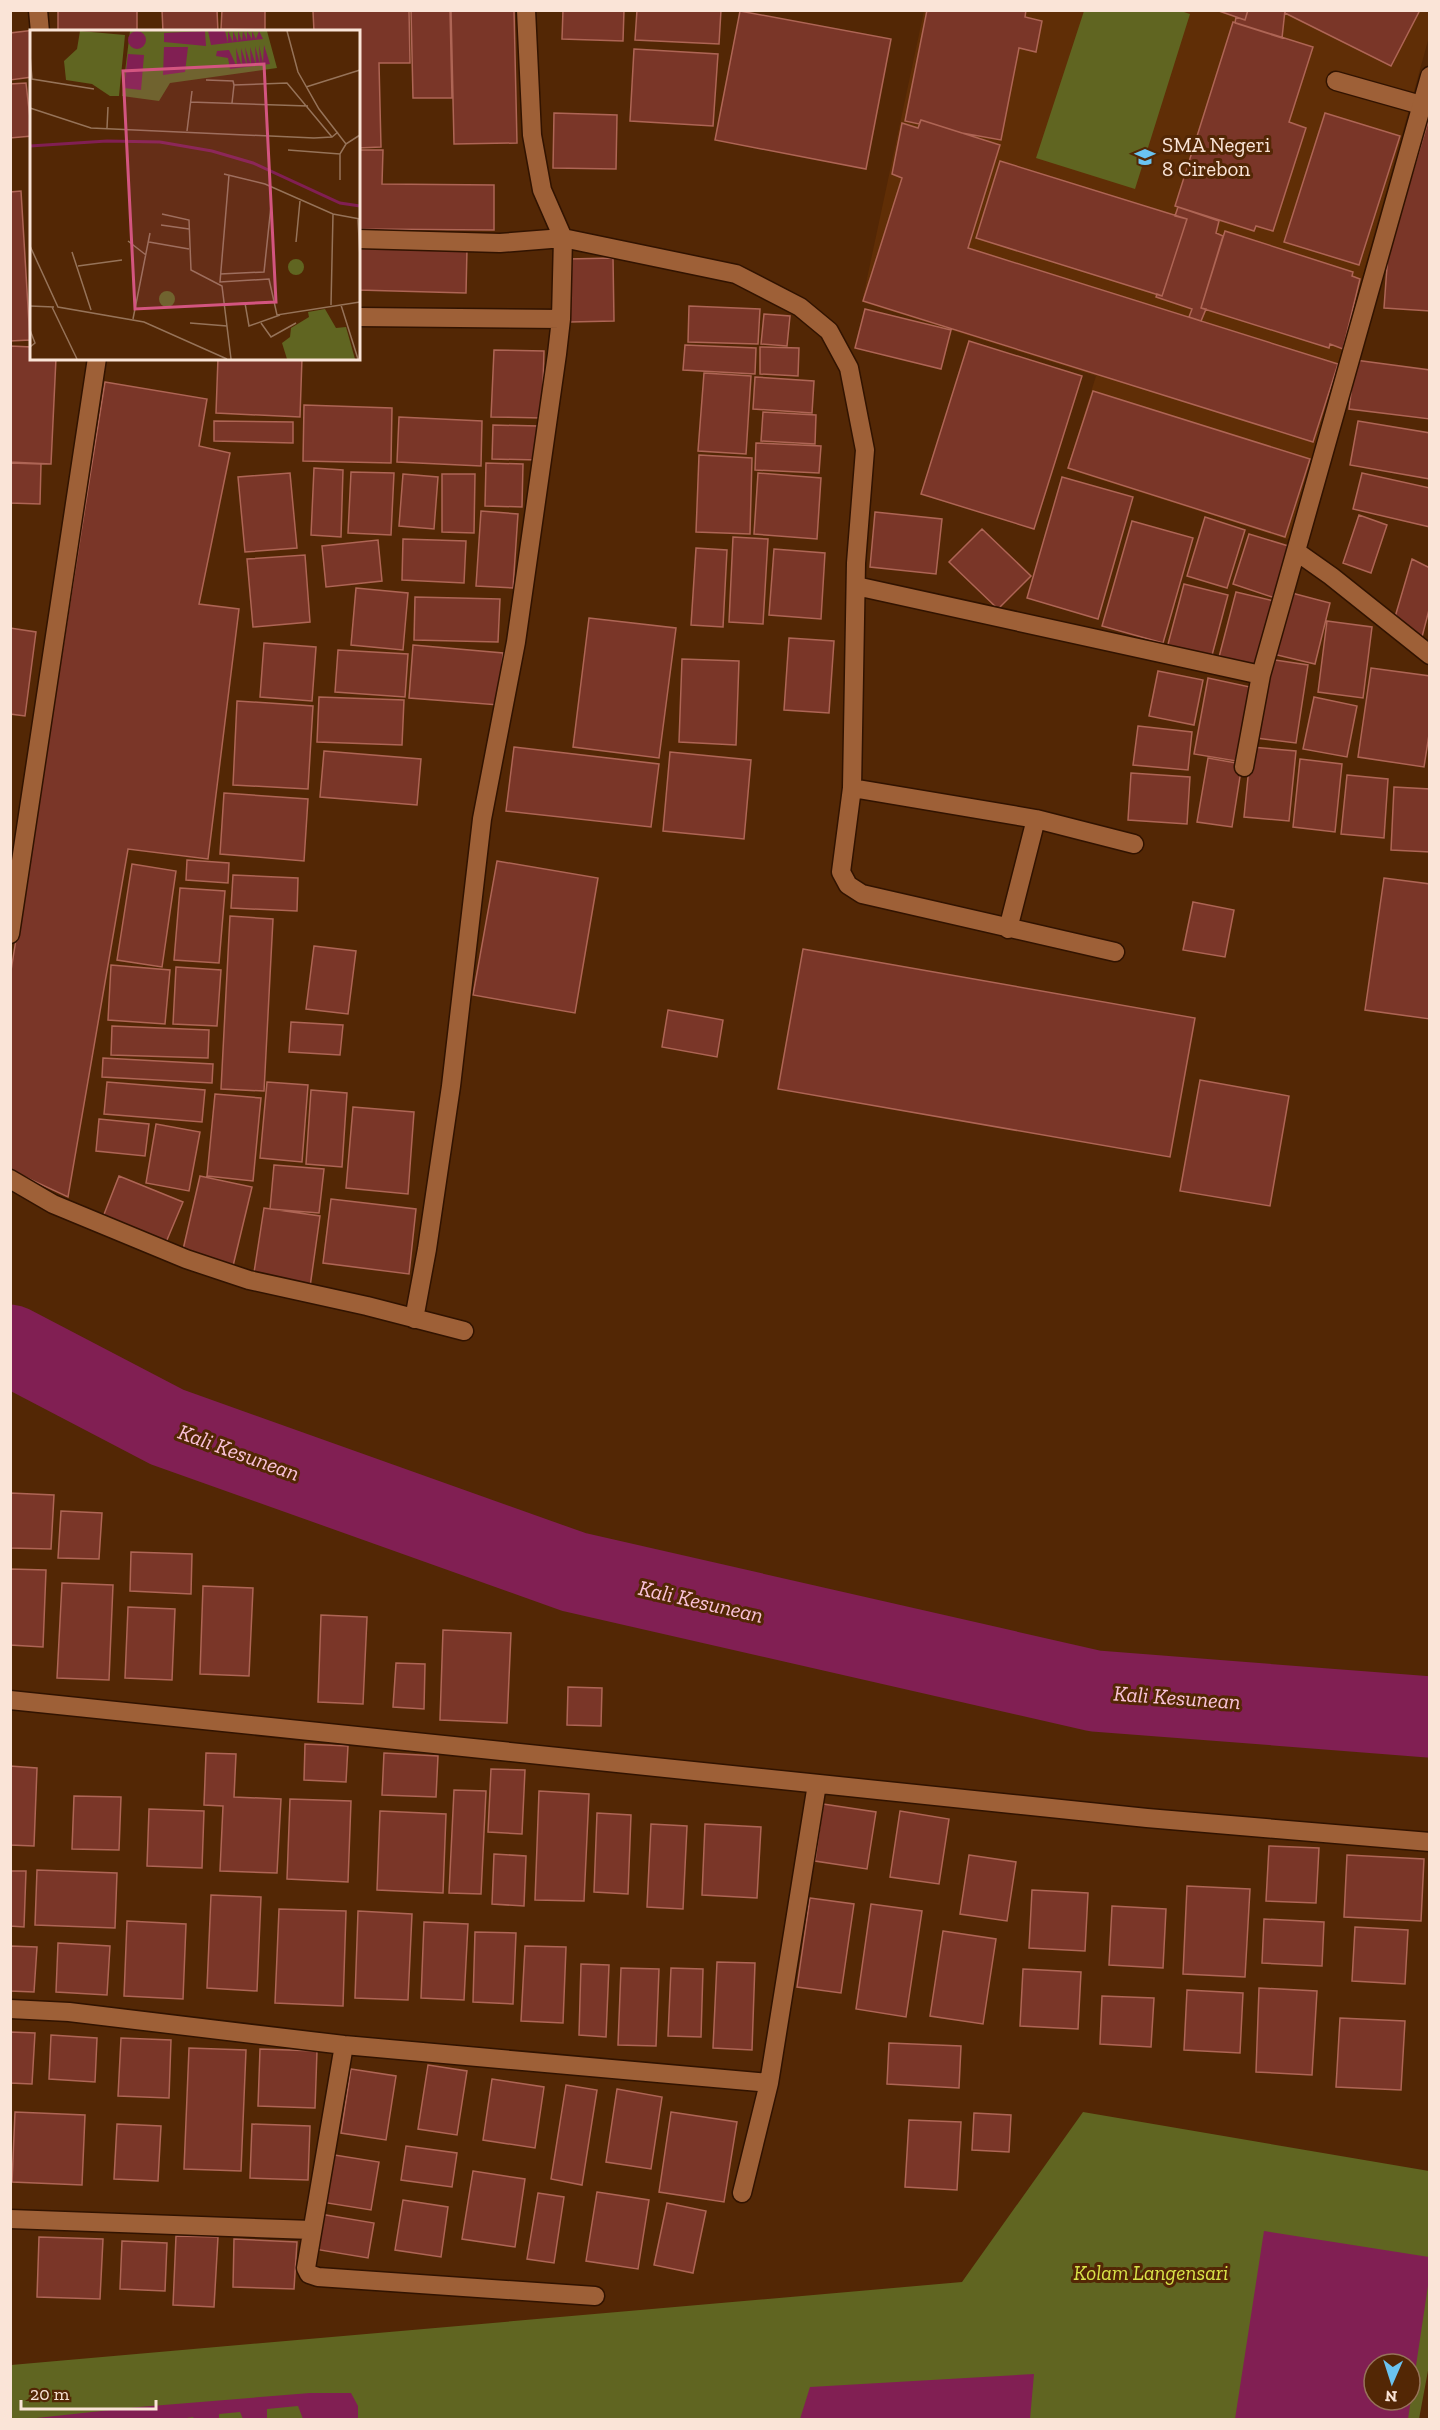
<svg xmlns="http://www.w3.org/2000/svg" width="1440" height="2430" viewBox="0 0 1440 2430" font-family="'Zilla Slab',serif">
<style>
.built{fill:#602e06}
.green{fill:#606521;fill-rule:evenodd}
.water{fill:#811f53;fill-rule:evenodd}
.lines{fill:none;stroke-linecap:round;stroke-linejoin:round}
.river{stroke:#811f53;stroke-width:81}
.building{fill:#7a3628;stroke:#ae6555;stroke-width:1.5}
.lane-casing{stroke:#311300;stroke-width:21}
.street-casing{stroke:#311300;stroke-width:21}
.lane{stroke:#9e6037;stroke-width:18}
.street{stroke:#9e6037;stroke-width:18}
.labels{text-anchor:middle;stroke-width:6;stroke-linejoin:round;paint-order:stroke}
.poi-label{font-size:21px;fill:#fae4d7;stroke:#532705;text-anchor:start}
.park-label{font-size:21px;font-style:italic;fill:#dae449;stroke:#532705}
.water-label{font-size:22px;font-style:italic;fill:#fac3d9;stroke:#532705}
.inset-river{fill:none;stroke:#811f53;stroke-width:3}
.inset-road{fill:none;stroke:#967359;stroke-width:1.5}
.view{fill:#d35580;fill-opacity:0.15;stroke:#d35580;stroke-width:3}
.inset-edge{fill:none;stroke:#fae4d7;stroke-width:3}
</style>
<rect width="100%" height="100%" fill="#532705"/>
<path class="built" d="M924 11H1429V37L1290 538 1286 539 1067 469 1096 376 862 302Z"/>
<path class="green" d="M1178 10 1190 14 1135 189 1036 158 1084 11Z
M1083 2112 1429 2171 1430 2360 1419 2419 11 2420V2365L962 2282ZM1374 2364H1410V2400H1374Z"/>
<path class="water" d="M1264 2231 1429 2257V2279L1408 2419H1235ZM1374 2364H1410V2400H1374Z
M1034 2374 1030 2419H800L810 2387Z
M310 2393H351L358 2406V2419H303L298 2406 267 2409V2420L243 2419 240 2412 219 2414V2420L194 2419 193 2417 173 2420 27 2419 139 2407Z"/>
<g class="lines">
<path class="river" d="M10 1345 167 1427 574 1572 1095 1691 1430 1717"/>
</g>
<path class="building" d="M58 10H137V32H58Z
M162 10H217L218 32H163Z
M222 10H265V30L221 29Z
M409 10 410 63H379L381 147 358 148V32H314L313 11Z
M411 10H450L452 98H413Z
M451 10H514L517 143 454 144Z
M563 10H624L623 41 562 39Z
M637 10H721L719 44 635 40Z
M927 10H1026L1025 17 1042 21 1036 52 1019 48 1001 140 962 133 921 120 919 124 905 121Z
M1216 10H1248L1245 20Z
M1248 10H1285L1282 38 1235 23 1236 17 1245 20Z
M1286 10H1420L1391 66 1285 13Z
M740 11 891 39 866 169 715 140Z
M1233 22 1313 47 1289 122 1306 128 1273 231 1256 226 1254 231 1175 206Z
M35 30 32 32V77L10 80V33Z
M634 49 718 54 713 126 630 121Z
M26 83 32 136 10 138V84Z
M554 113 617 115 616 169 553 168Z
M1325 113 1400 136 1359 265 1284 242Z
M1430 115V311L1384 308 1388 253Z
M921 120 1000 145 968 248 1338 364 1313 442 863 301 902 178 892 174 902 123 918 128Z
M358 150H383L382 184 494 185V230L358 229Z
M1000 161 1187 219 1162 296 976 238Z
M21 191 30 340 10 341V192Z
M1178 207 1219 221 1216 233 1223 236 1201 308 1206 309 1201 321 1189 317 1192 309 1156 297 1157 294 1162 296 1187 219 1175 216Z
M1225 231 1353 272 1352 276 1360 279 1343 349 1330 344 1329 348 1201 308Z
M358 246 467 249 466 293 358 290Z
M613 258 614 321 570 322 568 259Z
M689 306 760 309 758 344 688 342Z
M865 309 951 330 941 369 855 348Z
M764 314 790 316 787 346 761 344Z
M969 341 1082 376 1034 529 921 494Z
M685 345 756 348 755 374 683 370Z
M10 346 32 347V358H56L51 464 10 462Z
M760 347 799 348 798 376 760 374Z
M494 350 544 351 542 418 491 417Z
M218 358H302L300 417 216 413Z
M1355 360 1430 370V419L1349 409Z
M704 373 751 376 746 454 698 451Z
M755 377 814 381 812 413 753 409Z
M105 382 207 399 199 446 230 453 199 604 239 609 208 859 128 849 68 1197 10 1170V977Z
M1093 391 1310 459 1285 537 1068 468Z
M304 405 392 408 391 463 303 461Z
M763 412 816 415 815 444 761 441Z
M399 417 482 421 481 466 397 462Z
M214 421 293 422V443L214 441Z
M1358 421 1430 433V479L1350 465Z
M493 425 538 426V460L492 459Z
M756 443 821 446 819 473 755 470Z
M699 455 752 458 750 534 696 532Z
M10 463 41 464 40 504 10 503Z
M486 463 523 464 522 507 485 506Z
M314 468 343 470 341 537 311 535Z
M351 472 394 473 391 535 348 533Z
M290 473 297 548 245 552 238 477Z
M758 473 821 478 817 539 754 534Z
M1362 473 1430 488V527L1353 509Z
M403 474 438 477 434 529 399 526Z
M442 474H475L474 533 442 532Z
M1062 477 1133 497 1098 619 1027 598Z
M481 511 518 514 513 588 476 586Z
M875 512 942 519 936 574 870 567Z
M1359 515 1387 525 1371 573 1343 563Z
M1205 517 1245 530 1227 588 1187 576Z
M1132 521 1193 538 1163 643 1102 626Z
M982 529 1031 576 998 609 949 562Z
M1249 534 1295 548 1278 599 1233 584Z
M733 537 768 539 763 624 729 622Z
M403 539 466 541 464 583 402 580Z
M378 540 382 581 326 587 322 546Z
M696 548 727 550 723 627 691 625Z
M774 549 825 553 821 619 769 615Z
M305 555 310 622 253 627 247 559Z
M1412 559 1430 568V606L1422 637 1395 617Z
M1184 584 1228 595 1211 659 1167 648Z
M356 588 408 593 403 650 351 645Z
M1236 592 1278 602 1260 671 1218 661Z
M1288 592 1330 603 1315 664 1273 654Z
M415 597 500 599 498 642 414 640Z
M589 618 676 628 659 758 573 747Z
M1327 621 1372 627 1363 698 1318 692Z
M10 628 36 632 25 716 10 714Z
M789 638 834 641 829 713 784 710Z
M264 643 316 647 312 701 260 697Z
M413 645 503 653 499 705 409 698Z
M338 650 408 654 405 697 335 692Z
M682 659 739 661 736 745 679 742Z
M1268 659 1308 665 1296 743 1256 738Z
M1371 668 1430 676V728L1424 767 1358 757Z
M1158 671 1203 680 1194 725 1149 716Z
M1208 678 1250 687 1236 761 1194 754Z
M319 697 404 700 402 745 317 742Z
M1314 697 1357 706 1347 757 1303 749Z
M237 701 313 706 308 789 233 785Z
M1138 726 1192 732 1188 770 1133 765Z
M514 747 659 764 651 827 506 811Z
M1251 747 1296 751 1289 821 1244 817Z
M324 751 421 759 417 805 320 797Z
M670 752 751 760 744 839 663 831Z
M1208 758 1242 764 1232 827 1197 822Z
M1300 759 1342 764 1335 832 1293 827Z
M1131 773 1190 777 1187 824 1128 820Z
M1347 775 1388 779 1384 838 1341 834Z
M1394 787 1430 789V852L1391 850Z
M224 793 308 799 304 861 220 854Z
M187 860 229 863 228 883 186 880Z
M497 861 598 878 575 1013 473 995Z
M132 864 176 871 162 967 117 960Z
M233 875 298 878 297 911 231 908Z
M1384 878 1430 884V1019L1365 1010Z
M180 888 225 891 219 963 174 960Z
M1193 902 1234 910 1225 957 1183 950Z
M230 916 273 919 264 1091 221 1089Z
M314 946 356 951 348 1014 306 1009Z
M803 949 1195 1018 1170 1157 778 1089Z
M111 965 170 970 165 1024 108 1020Z
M176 967 221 970 217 1026 173 1024Z
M668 1010 723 1020 717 1057 662 1047Z
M291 1022 343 1025 340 1055 289 1052Z
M112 1026 209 1030 208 1058 111 1055Z
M103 1058 213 1064 212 1083 102 1077Z
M1200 1080 1289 1096 1270 1206 1180 1191Z
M107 1082 205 1090 202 1122 104 1114Z
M267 1082 308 1085 302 1162 260 1158Z
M311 1090 347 1093 342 1167 306 1164Z
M215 1094 261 1098 253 1181 207 1176Z
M353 1107 414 1112 408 1194 346 1188Z
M99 1119 149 1124 145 1156 96 1151Z
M156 1124 200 1132 189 1191 146 1183Z
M274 1165 324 1169 319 1213 270 1209Z
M119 1176 183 1202 164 1247 101 1222Z
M200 1176 252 1187 233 1266 182 1254Z
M331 1199 416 1209 409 1274 323 1263Z
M264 1208 320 1216 310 1287 253 1279Z
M10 1493 54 1495 51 1549 10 1548Z
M61 1511 102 1513 99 1559 58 1558Z
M131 1552 192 1554 191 1594 130 1591Z
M10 1569 46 1570 43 1647 10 1645Z
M62 1583 113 1585 109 1680 57 1678Z
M203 1586 253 1588 249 1676 200 1674Z
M128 1607 175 1609 172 1680 125 1678Z
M321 1615 367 1617 363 1704 318 1702Z
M443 1630 511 1633 507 1723 440 1720Z
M396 1663 425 1664 424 1709 393 1707Z
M568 1687 602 1688 601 1726 567 1725Z
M305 1744 348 1746 346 1782 304 1780Z
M206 1753 236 1754 234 1797 281 1799 277 1873 220 1871 223 1806 204 1805Z
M384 1753 438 1756 436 1797 382 1795Z
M10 1766 37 1768 34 1846 10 1845Z
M491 1769 525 1770 522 1834 488 1832Z
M454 1790 486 1791 481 1894 449 1893Z
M539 1791 589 1794 584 1901 535 1900Z
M74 1796 121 1797 119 1850 72 1849Z
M290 1799 351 1801 348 1882 287 1879Z
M823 1804 876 1812 867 1869 815 1861Z
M149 1809 204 1811 202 1868 147 1866Z
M380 1811 446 1814 443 1893 377 1890Z
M900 1811 949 1819 939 1884 890 1877Z
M597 1813 631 1815 628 1894 594 1892Z
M651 1824 687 1826 683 1909 647 1907Z
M705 1824 761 1827 757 1898 702 1895Z
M1269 1846 1319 1848 1316 1903 1266 1901Z
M494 1854 526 1856 524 1906 492 1904Z
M969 1855 1016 1862 1007 1921 960 1914Z
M1347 1855 1424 1859 1421 1921 1344 1917Z
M37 1870 117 1873 115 1928 35 1925Z
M10 1871H26L24 1927 10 1926Z
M1187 1886 1250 1889 1245 1977 1183 1974Z
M1032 1890 1088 1893 1085 1951 1029 1948Z
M211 1895 261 1897 257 1991 207 1988Z
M810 1898 854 1904 841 1993 797 1987Z
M871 1904 922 1911 906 2017 856 2009Z
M1112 1906 1166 1909 1163 1968 1109 1965Z
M279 1909 346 1911 343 2006 275 2003Z
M358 1911 412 1914 408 2000 355 1998Z
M1264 1919 1324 1922 1322 1966 1262 1963Z
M127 1921 186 1924 183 1999 124 1996Z
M424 1922 468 1924 464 2000 421 1998Z
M1355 1927 1408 1930 1405 1984 1352 1981Z
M943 1931 996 1939 983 2024 930 2016Z
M475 1932 516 1933 513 2004 473 2002Z
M58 1943 110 1946 107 1995 56 1992Z
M10 1946 37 1947 34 1992 10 1991Z
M525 1946 566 1947 563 2023 521 2021Z
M717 1962 755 1963 752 2050 713 2048Z
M581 1964 609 1965 606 2037 579 2035Z
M621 1968 659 1969 656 2046 618 2045Z
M671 1968 703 1969 701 2037 668 2036Z
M1023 1969 1081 1972 1078 2029 1020 2026Z
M1259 1988 1317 1991 1312 2075 1256 2072Z
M1187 1990 1243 1993 1240 2053 1184 2050Z
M1102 1996 1154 1998 1151 2047 1100 2044Z
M1340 2018 1405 2021 1401 2090 1336 2087Z
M10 2032 35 2033 32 2084 10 2083Z
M51 2035 97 2038 95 2082 49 2079Z
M121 2038 171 2040 169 2098 118 2096Z
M889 2043 961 2046 959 2088 887 2084Z
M189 2048 246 2050 241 2171 184 2169Z
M260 2049 317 2051 315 2108 258 2106Z
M428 2065 467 2071 457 2135 418 2129Z
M351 2069 396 2076 386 2140 341 2133Z
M492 2079 544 2087 535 2148 483 2140Z
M566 2085 597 2090 582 2185 551 2179Z
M617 2089 662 2097 651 2169 606 2162Z
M15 2112 85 2115 82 2185 12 2182Z
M671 2112 737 2122 724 2202 659 2192Z
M974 2113 1011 2115 1009 2152 972 2150Z
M909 2120 961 2122 957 2190 905 2187Z
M117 2124 161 2126 158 2181 114 2179Z
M252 2124 310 2126 308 2180 250 2178Z
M406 2146 457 2153 452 2187 401 2180Z
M328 2154 379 2162 371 2210 321 2202Z
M473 2171 525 2179 515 2247 462 2239Z
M597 2192 649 2200 638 2269 586 2261Z
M538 2193 564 2197 554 2263 527 2259Z
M403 2200 448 2207 441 2257 395 2250Z
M667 2203 706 2211 693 2273 654 2265Z
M320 2214 374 2223 368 2258 314 2249Z
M176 2236 218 2237 214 2307 173 2305Z
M39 2237 103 2239 100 2299 37 2297Z
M234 2239 297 2242 294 2289 233 2287Z
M122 2241 167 2243 165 2291 120 2289Z"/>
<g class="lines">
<g class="lane-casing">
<path id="lane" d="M1336 81 1421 105"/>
</g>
<g class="street-casing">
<path id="street" d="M38 10 40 32
M526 10 532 135 542 190 563 238 736 274 800 307 829 331 849 368 865 450 856 563 852 788 841 872 848 885 862 894 1115 952
M358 239 500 243 563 238 561 319 557 354 516 642 482 819 451 1086 427 1249 414 1319
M358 317 561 319
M1297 552 1331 576 1430 655
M856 586 1261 675
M1244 767 1261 675 1430 76
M852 788 1036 819 1134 844
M1008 929 1036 819
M10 934 97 358
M10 1179 53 1204 186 1259 249 1280 367 1306 464 1331
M10 1700 1147 1818 1430 1842
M10 2009 69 2012 344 2045 769 2083
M344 2045 306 2268 309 2274 318 2277 595 2296
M742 2193 769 2083 817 1784
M10 2219 312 2230"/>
</g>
<use href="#lane" class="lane"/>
<use href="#street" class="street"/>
</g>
<defs>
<g id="school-bare" transform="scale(1.62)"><path d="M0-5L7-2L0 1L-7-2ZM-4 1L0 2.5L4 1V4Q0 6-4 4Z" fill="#6ac3f1" stroke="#532705" stroke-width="2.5" paint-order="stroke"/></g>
</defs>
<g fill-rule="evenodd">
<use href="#school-bare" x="1145" y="157"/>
</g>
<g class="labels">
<g class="poi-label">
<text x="1162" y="152">SMA Negeri<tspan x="1162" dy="24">8 Cirebon</tspan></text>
</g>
<g class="park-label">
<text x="1151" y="2280">Kolam Langensari</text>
</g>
<g class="water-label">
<text transform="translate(239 1452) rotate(20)" y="8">Kali Kesunean</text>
<text transform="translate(701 1601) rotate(13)" y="8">Kali Kesunean</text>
<text transform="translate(1177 1697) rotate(4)" y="8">Kali Kesunean</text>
</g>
</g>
<g transform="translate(30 30)">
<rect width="330" height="330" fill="#532705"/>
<path d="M50 1 95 5 89 66H80L62 54 36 50 34 31 47 19ZM100 1H237L247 38 140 53 129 71 92 66ZM258 237a8 8 0 1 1 16 0a8 8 0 1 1-16 0ZM129 269a8 8 0 1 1 16 0a8 8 0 1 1-16 0ZM295 279 306 298 316 297 325 329H257L252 313 260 307 261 298 279 287 278 282Z" fill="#606521"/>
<path d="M98 10a9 9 0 1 1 18 0a9 9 0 1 1-18 0ZM175 1 176 16 134 12V3ZM178 1H195L198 13V1L203 12V1L208 12V1L212 11 213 1 217 10V1L222 9V1L226 9 229 1 233 9 181 15ZM229 15 233 33 234 15 240 34 200 39 198 28 186 26 187 21 199 20 207 37 206 18 212 37 211 18 217 36 215 17 221 35 220 17 226 35 225 16 230 34ZM134 17H158L155 42 133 45ZM98 24 114 25 111 60 94 58Z" fill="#811f53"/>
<path class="inset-river" d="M0 116 77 111 130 112 182 121 223 133 310 173 330 176"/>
<path class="inset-road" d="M257 1 268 42 289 79 316 114 330 105M0 25 2 49 64 59M176 50 203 51 204 55 257 53 302 107M276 57 330 40M160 72 278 76M202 73 204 55M0 78 61 98 284 108 302 107 308 102M77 98 78 77M157 101 162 61M258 120 310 124 316 114M310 124V150M194 144 235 154 303 184 330 189M199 145 190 252 239 249 247 285 330 272M132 184 159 190 161 240 192 256 201 329M328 189 330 228M131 195 159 199M98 211 116 225M119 212 159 219M266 212 270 171M0 216 28 277 114 292 197 329M42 222 61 280M48 236 92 230M190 244 234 242 241 176M195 275 215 273 219 296 250 285M301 275 303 184M311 275 328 329M0 276 24 277M22 277 47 329M103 289 120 203M160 293 197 296M231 293 241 307 266 293M0 300 5 313 0 317"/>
<path class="view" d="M234 34 246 272 105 279 93 41Z"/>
<rect width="330" height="330" class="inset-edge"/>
</g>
<rect width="1440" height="2430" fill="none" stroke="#fae4d7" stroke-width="24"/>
<g transform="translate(1392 2382) rotate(183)"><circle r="28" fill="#532705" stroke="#967359" stroke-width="1.5"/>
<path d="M0-4.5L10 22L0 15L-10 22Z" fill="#6ac3f1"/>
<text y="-9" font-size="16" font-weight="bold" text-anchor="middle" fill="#fae4d7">N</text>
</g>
<path d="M21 2400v9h135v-9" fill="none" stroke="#fae4d7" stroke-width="3"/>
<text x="30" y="2400" font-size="18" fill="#fae4d7" stroke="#532705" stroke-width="4.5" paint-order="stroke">20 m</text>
</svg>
